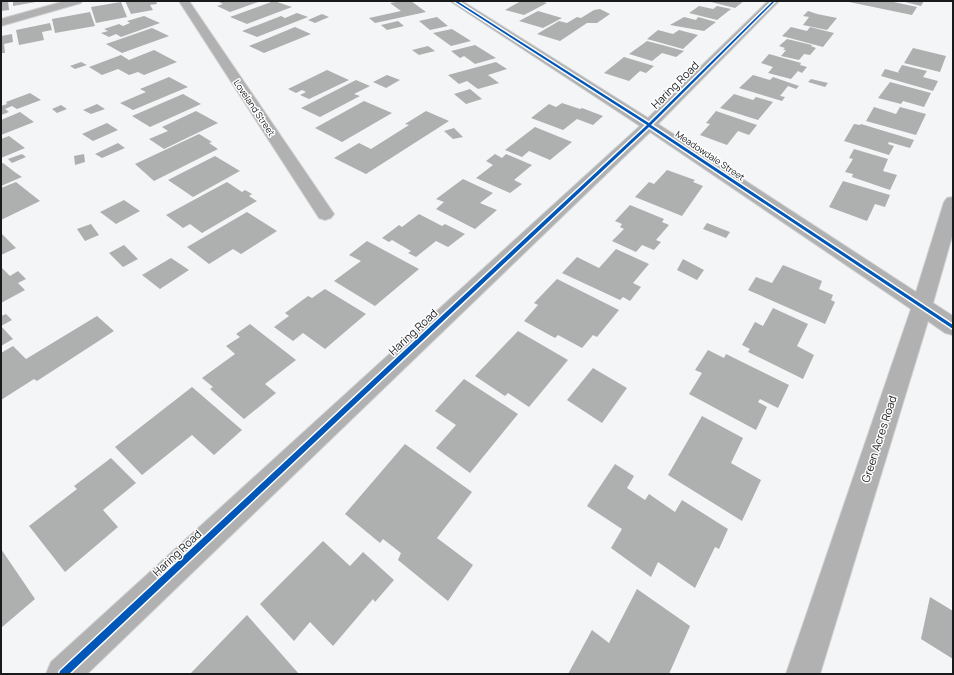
<svg xmlns="http://www.w3.org/2000/svg" width="954" height="675" viewBox="0 0 954 675" font-family="Manrope,sans-serif">
<style>
.building{fill:#aeafaf}
.lines{fill:none;stroke-linecap:round;stroke-linejoin:round}
.street-casing{stroke:#d1d2d3;stroke-width:2}
.street{fill:#b2b1b1;fill-rule:evenodd}
.cycleway-casing{stroke:#fff;stroke-width:3}
.cycleway{fill:#0057b8;fill-rule:evenodd}
.labels{text-anchor:middle;stroke-width:3;stroke-linejoin:round;paint-order:stroke}
.far-street-label{font-size:9px;fill:#191a1c;stroke:#fff}
.street-label{font-size:11px;fill:#191a1c;stroke:#fff}
</style>
<rect width="100%" height="100%" fill="#f3f5f7"/>
<path class="building" d="M1 1H8L9 10 1 11Z
M13 1H36V2L13 6Z
M125 1H156L157 4 150 5 153 10 131 14Z
M217 1H261L230 12 217 6 223 4Z
M274 1 292 7 247 24 230 17Z
M401 1H411L426 12 375 23 369 18 401 11 390 3Z
M521 1H540L547 3 524 15 505 10Z
M707 1H744L735 8Z
M889 1 917 7 912 15 849 2Z
M901 1H924L921 6Z
M121 2 127 17 96 23 91 7Z
M699 6 713 9 717 6 731 9 717 20 689 13Z
M600 9 610 14 597 23H587L560 41 537 34 559 21 567 23 577 17 581 18 594 10Z
M538 11 562 18 543 28 519 21Z
M808 11 817 14 837 18 827 30 803 25 809 17 803 16Z
M90 12 95 26 55 33 52 19Z
M297 13 308 17 257 37 242 31 281 16 285 18Z
M322 14 329 17 315 23 308 20Z
M144 16 160 23 121 37 116 34 109 37 101 33 108 31 104 29 119 24 123 26 130 23 127 21Z
M437 17 448 26 430 30 419 21Z
M684 17 696 20 698 17 716 22 704 31 670 25Z
M398 21 404 26 387 30 381 25Z
M50 23 52 30 42 32 44 40 19 45 16 30Z
M295 27 311 34 264 53 249 46Z
M791 27 807 31 810 27 834 33 823 47 782 36Z
M152 28 169 36 122 53 106 44Z
M452 29 471 41 451 46 433 33Z
M658 30 673 34 679 30 698 35 683 49 647 39Z
M12 34 13 42 4 44 5 53H1V36Z
M787 39 812 45 811 46 816 48 810 55 804 54 799 60 781 56 786 50H783L785 48 779 46Z
M647 41 666 46 684 51 676 57 662 53 652 61 629 54Z
M475 45 496 58 475 64 464 56 460 58 451 51Z
M428 46 435 51 419 55 412 50Z
M913 48 946 56 940 72 904 63Z
M154 50 177 62 144 75 138 72 129 75 118 69 102 75 89 67 121 55 129 60Z
M769 54 801 63 800 65 807 67 802 73 798 71 791 79 768 73 773 67 761 63Z
M624 57 654 66 646 73 640 71 629 81 604 73Z
M81 62 87 65 75 69 70 66Z
M496 62 507 69 488 75 499 83 478 89 467 81 459 84 448 75Z
M902 65 927 71 923 77 938 81 933 91 881 76 885 69 900 73 898 72Z
M327 70 349 80 309 99 300 95 306 92 302 90 296 93 288 89Z
M387 75 400 80 386 88 373 82Z
M753 75 770 80 773 77 799 86 796 89 788 86 780 96 785 97 782 101 739 88Z
M169 77 188 87 133 110 120 103 146 92 140 89Z
M811 79 828 83 825 87 808 82Z
M356 80 370 86 354 94 360 96 320 117 301 108Z
M890 82 931 93 924 107 903 101 901 104 878 98Z
M470 89 482 99 466 104 454 94Z
M30 93 41 100 17 109 12 106 5 109 9 112 1 115V106L7 104 6 102Z
M183 94 201 104 150 127 132 116Z
M734 94 753 100 756 97 773 102 758 120 720 108Z
M364 101 392 113 342 142 315 128Z
M562 103 580 109 582 108 603 116 593 125 577 119 563 130 531 118 549 104 556 107Z
M97 104 105 109 91 114 83 110Z
M61 105 67 109 57 113 52 109Z
M874 107 896 114 900 107 926 114 916 135 866 121Z
M196 111 218 123 164 149 149 139 168 131 162 127Z
M426 111 449 121 366 174 334 158 359 143 371 149 409 125 405 124Z
M716 111 757 125 749 135 738 131 727 145 700 135 710 124 706 123Z
M20 112 34 122 1 135V120Z
M107 123 118 130 93 141 82 134Z
M854 124 860 125 861 124 914 140 910 148 889 142 888 144 894 146 889 155 844 141Z
M535 127 572 142 550 160 529 151 522 157 505 150Z
M454 128 463 137 453 139 444 131Z
M199 134 212 142 209 143 218 149 154 181 135 164Z
M9 136 25 148 1 158V139Z
M118 143 125 148 102 158 95 154Z
M854 149 888 159 883 171 897 175 890 190 852 177 853 174 845 172 853 159 849 158Z
M22 154 26 157 12 163 8 159Z
M84 154 85 162 75 165 74 156Z
M495 154 502 158 506 154 532 165 514 180 522 184 510 193 476 178 493 165 486 161Z
M215 156 240 171 193 197 168 180Z
M3 163 16 173 22 177 1 186V164Z
M667 170 695 180 693 182 703 186 682 216 635 197 649 182 654 184Z
M463 179 493 193 480 203 497 210 475 229 436 209 444 202 436 199Z
M843 181 890 195 885 207 875 204 867 221 829 207Z
M16 182 40 201 1 220V188Z
M227 182 242 192 245 190 252 194 249 196 257 201 202 233 190 224 183 228 166 215Z
M124 200 140 211 116 224 100 212Z
M630 205 664 219 662 222 669 225 656 240 661 242 654 250 642 245 636 252 612 241 624 229 620 227 622 224 615 221Z
M247 212 277 231 241 254 233 249 209 264 187 247Z
M419 214 442 226 445 224 465 234 448 247 436 241 416 257 408 253 411 251 392 240 389 242 382 238 399 225 402 227Z
M707 223 730 232 726 238 703 229Z
M91 224 99 235 85 241 77 229Z
M1 233 16 248 1 255Z
M367 241 419 269 375 306 334 281 361 261 349 255Z
M124 245 138 259 123 267 109 253Z
M616 249 649 264 633 283 641 287 630 301 623 297 620 300 562 273 577 257 599 268Z
M171 258 189 270 160 289 142 275Z
M683 259 704 270 697 280 677 270Z
M783 265 822 281 819 289 833 295 831 300 835 302 825 324 748 290 756 277 772 283Z
M1 267 10 276 18 271 26 279 18 283 25 290 1 303Z
M557 279 619 310 597 337 593 335 582 348 558 335 555 338 524 321 538 305 534 303Z
M325 289 366 314 325 349 303 333 293 341 274 327 289 316 285 313 308 296 312 298Z
M773 308 808 324 797 346 814 355 803 379 748 352 750 349 742 345 755 322 763 326Z
M6 314 12 320 1 326 13 339 1 346V316Z
M97 316 114 331 37 381 34 379 1 400V353L13 346 26 359Z
M250 324 296 360 265 384 276 393 244 419 210 389 213 387 202 378 235 354 226 346 240 337 236 334Z
M518 331 568 360 529 407 508 393 505 396 475 376Z
M708 350 724 358 726 354 789 385 778 408 760 399 758 402 767 407 756 430 689 394 702 373 695 370Z
M593 368 627 388 602 423 567 400Z
M464 379 518 414 470 473 436 448 456 425 435 411Z
M192 387 242 430 214 455 192 435 142 475 115 447Z
M702 416 743 438 731 463 761 480 742 521 668 475Z
M405 444 472 492 437 538 473 565 448 601 398 560 401 553 383 539 380 543 345 514Z
M111 458 136 483 103 510 118 527 65 572 29 526 77 489 74 486Z
M615 464 634 476 627 488 645 500 649 494 675 512 682 500 728 529 719 549 715 547 695 588 658 562 651 577 611 548 622 529 587 506Z
M323 541 350 566 363 552 394 580 375 602 373 599 333 646 310 622 294 641 260 604Z
M1 549 35 599 1 628Z
M637 589 690 626 669 674H568L592 630 609 643Z
M930 597 953 611V659L921 639Z
M247 615 299 674H192L191 673Z"/>
<g class="lines">
<g class="street-casing">
<path id="street" d="M65 1H82L81 3 1 26V19Z
M179 1H189L334 214 331 218 325 220 319 218Z
M450 1H462L648 118 768 1H779L658 124 916 292 944 202 947 198 953 197V233L933 303 953 316V335L945 333 928 321 820 674H786L911 309 650 132 87 674H46L51 662 640 126Z"/>
</g>
<use href="#street" class="street"/>
<g class="cycleway-casing">
<path id="cycleway" d="M454 1H457L649 123 773 1H775L651 125 953 325V329L649 127 69 674H59L60 671 647 125Z"/>
</g>
<use href="#cycleway" class="cycleway"/>
</g>
<g class="labels">
<g class="far-street-label">
<text transform="translate(254 108) rotate(56)" y="3">Loveland Street</text>
<text transform="translate(710 156) rotate(34)" y="3">Meadowdale Street</text>
</g>
<g class="street-label">
<text transform="translate(675 85) rotate(-45)" y="4">Haring Road</text>
<text transform="translate(413 332) rotate(-43)" y="4">Haring Road</text>
<text transform="translate(879 439) rotate(-72)" y="4">Green Acres Road</text>
<text transform="translate(177 553) rotate(-43)" y="4">Haring Road</text>
</g>
</g>
<rect width="954" height="675" fill="none" stroke="#191a1c" stroke-width="4"/>
</svg>
